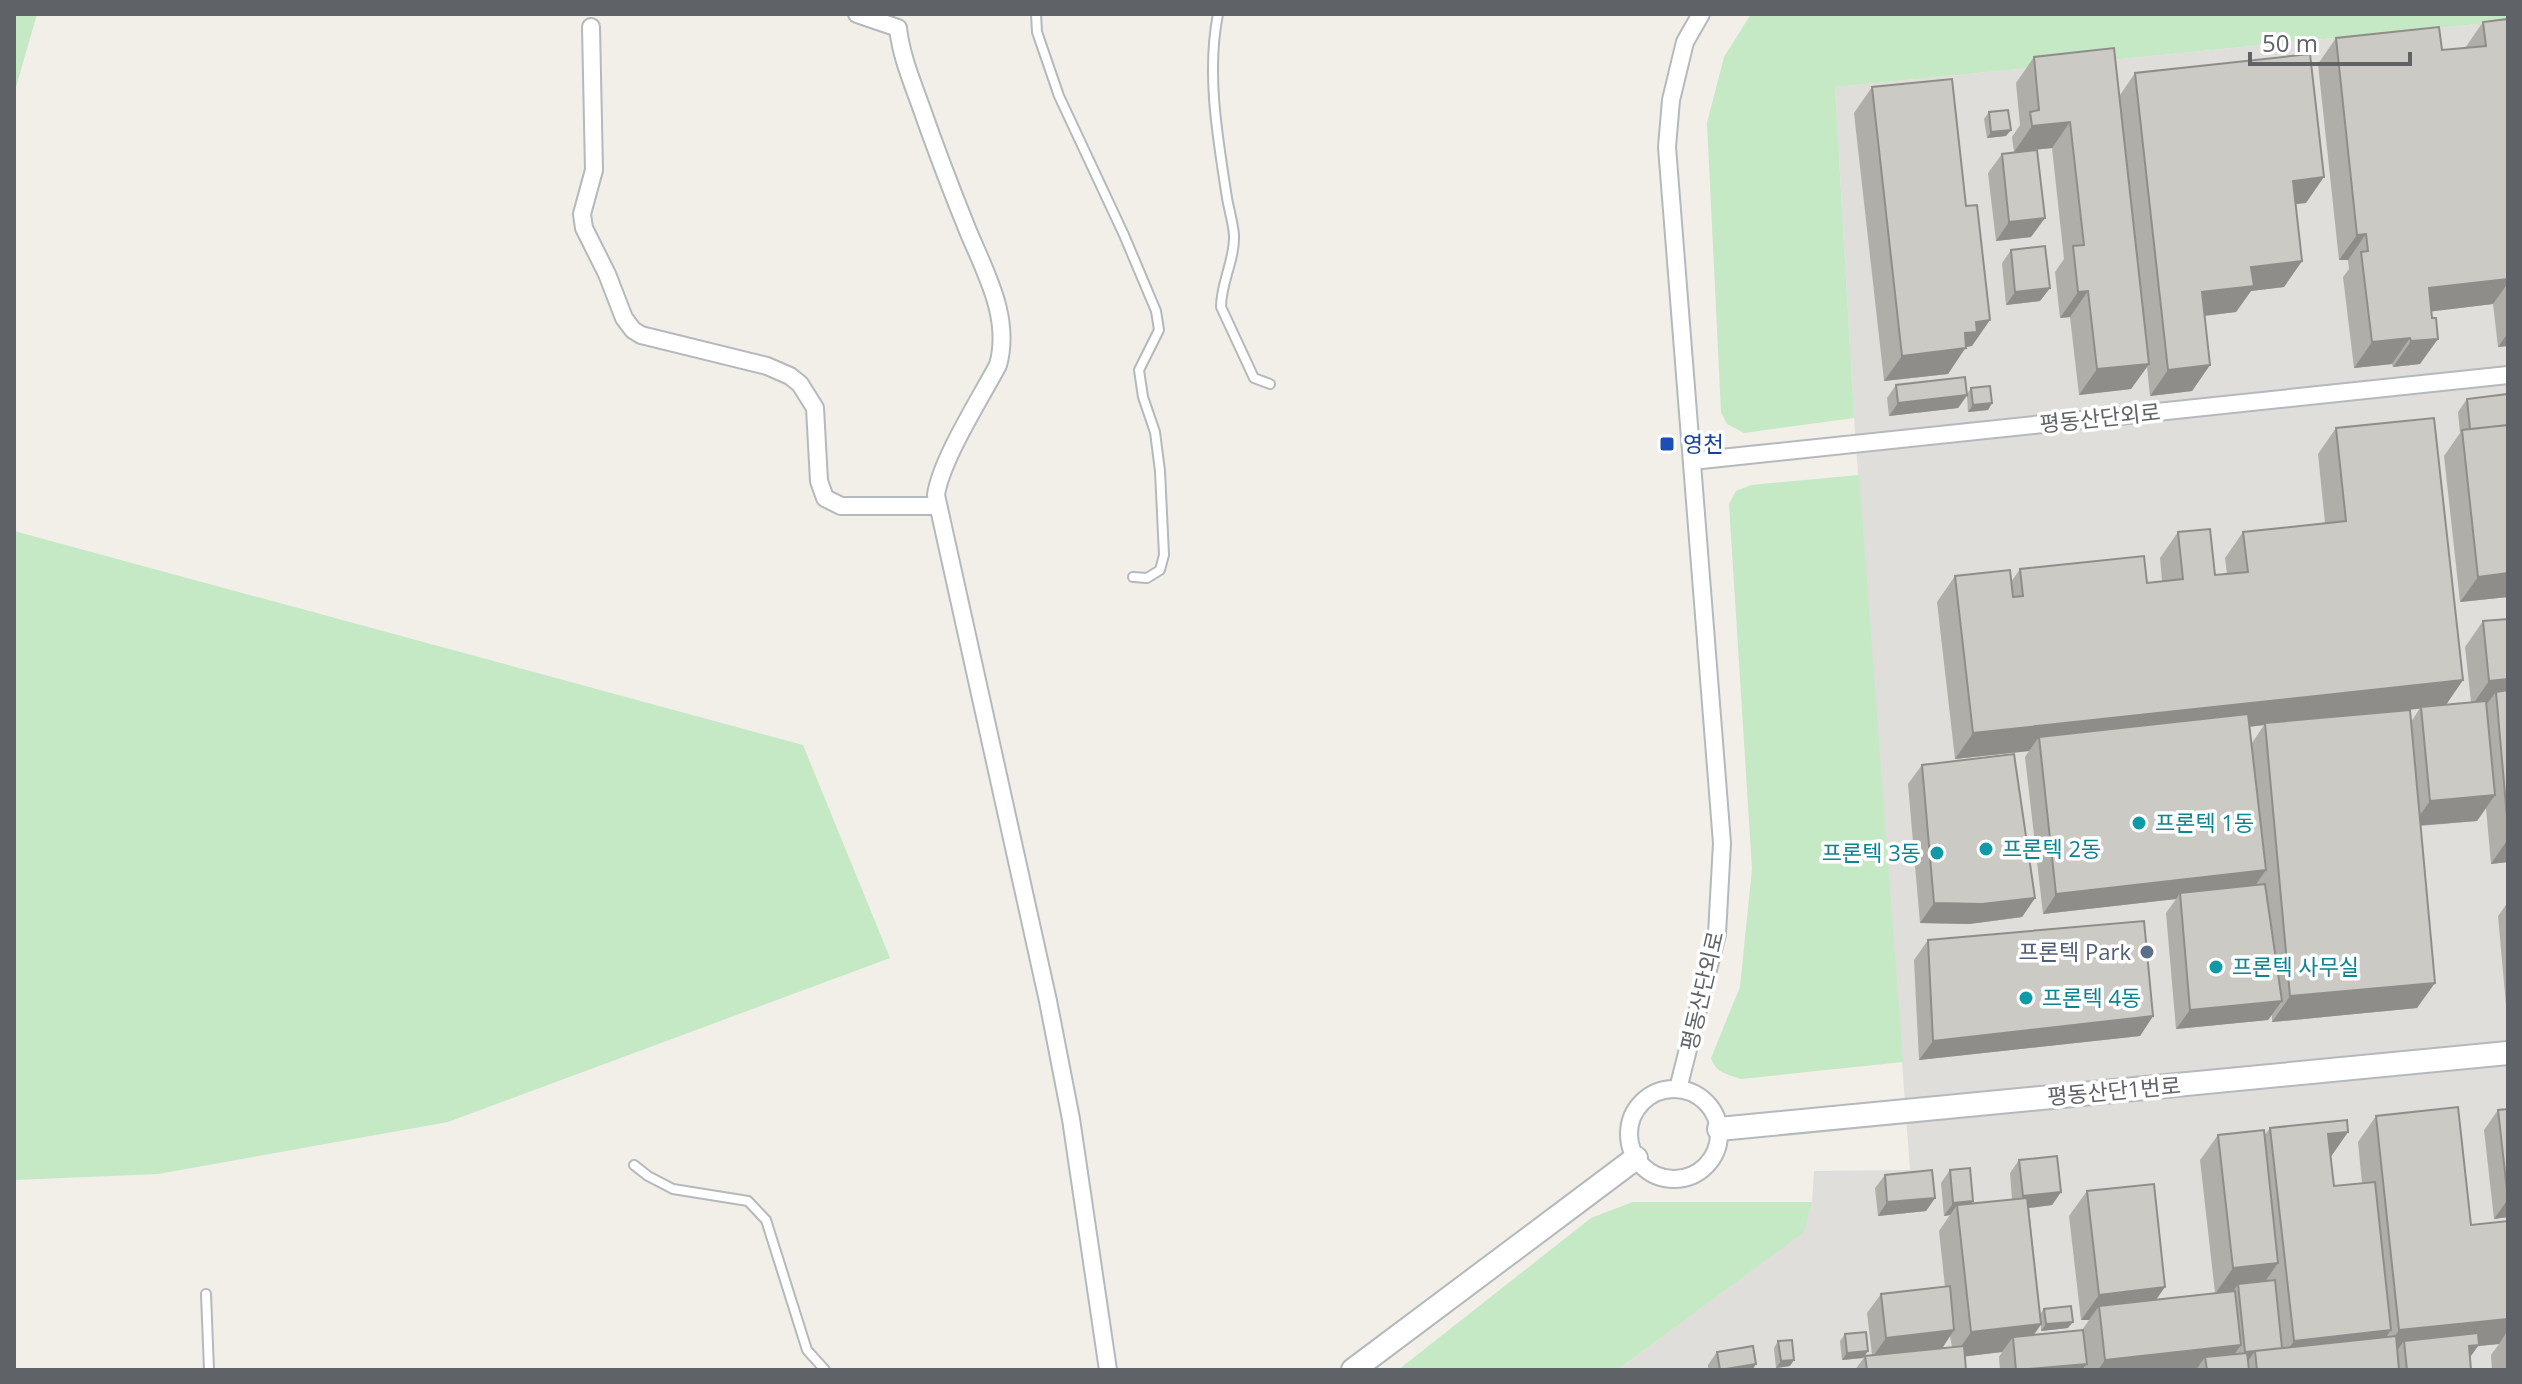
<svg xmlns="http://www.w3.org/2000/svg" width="2522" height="1384" viewBox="0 0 2522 1384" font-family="'Open Sans','Noto Sans KR',sans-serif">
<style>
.industrial{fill:#e0deda}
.green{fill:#c5e8c5}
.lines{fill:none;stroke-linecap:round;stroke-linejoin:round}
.service-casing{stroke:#b5b8bc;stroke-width:12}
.minor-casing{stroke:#b5b8bc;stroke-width:20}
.tertiary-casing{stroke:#b5b8bc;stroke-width:26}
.service{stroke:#fff;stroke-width:8}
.minor{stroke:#fff;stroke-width:16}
.tertiary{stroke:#fff;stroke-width:22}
.wall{fill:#afaea9;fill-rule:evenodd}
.shaded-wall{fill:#8f8d8a}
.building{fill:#cccac5;stroke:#8f8d8a;stroke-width:2}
.transit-dot{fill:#1a4fb4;stroke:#fff;stroke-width:3}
.culture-dot{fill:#0f9aa8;stroke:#fff;stroke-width:3}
.service-dot{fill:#5c6f8a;stroke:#fff;stroke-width:3}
.labels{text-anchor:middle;stroke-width:7;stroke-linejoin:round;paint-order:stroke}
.street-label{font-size:22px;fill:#5f6368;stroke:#fff}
.transit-label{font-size:22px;fill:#164399;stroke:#fff;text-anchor:start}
.culture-label{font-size:22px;fill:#0d838f;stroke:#fff;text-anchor:start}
.service-label{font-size:22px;fill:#4e5e75;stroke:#fff;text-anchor:end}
</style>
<rect width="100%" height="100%" fill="#f1efe8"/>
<path class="industrial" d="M2508 21V1370H1617L1803 1232 1812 1202 1814 1171 1910 1170 1854 418 1835 87Z"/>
<path class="green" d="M14 14H37L14 94Z
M1751 14H2508V21L1835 87 1854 418 1744 433 1727 424 1721 412 1707 123 1724 57Z
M1859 475 1903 1062 1741 1079C1727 1074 1716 1073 1711 1058L1740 987 1752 869 1729 504 1736 491 1751 485Z
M14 531 803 745 890 958 448 1122 158 1174 14 1180Z
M1633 1202H1812L1804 1232 1617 1370H1398L1591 1218Z"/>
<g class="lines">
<g class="service-casing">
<path id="service" d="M1036 14 1037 32 1059 96 1124 235 1156 311 1159 330 1139 370 1143 397 1155 432 1160 471 1164 555 1160 570 1147 578 1133 577
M1218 14C1206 74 1218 139 1227 198 1229 210 1233 222 1234 235 1235 260 1221 282 1221 307L1254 378 1270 384
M634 1165 648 1176 673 1189 748 1201 766 1220 807 1350 825 1370
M206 1294 209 1370"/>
</g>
<g class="minor-casing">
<path id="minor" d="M857 14 898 28
M591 27 594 170 582 214 584 228 607 274 624 318 633 330 641 335 767 366 790 376 800 384 815 408 819 481 825 498 841 506H938
M898 28C901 55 911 79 920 104 935 147 951 189 968 231 986 274 1011 318 998 365 980 399 941 460 936 495L1048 1001 1071 1119 1108 1370
M1692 461 2508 375
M1678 1089 1717 934 1722 843 1667 147 1671 100 1685 42 1701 14
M1629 1134a45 45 0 1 1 90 0a45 45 0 1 1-90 0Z"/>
</g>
<g class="tertiary-casing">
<path id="tertiary" d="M1719 1129 2508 1053
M1353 1370 1636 1158"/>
</g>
<use href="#service" class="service"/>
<use href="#minor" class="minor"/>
<use href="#tertiary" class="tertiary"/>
</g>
<path class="wall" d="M2508 19V346L2498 347 2493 304 2431 311 2420 364 2393 367 2392 364 2354 368 2343 277 2349 269 2348 260H2339L2318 64 2336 38 2442 50 2465 48 2483 22Z
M2034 57 2120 95 2135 73 2306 203 2296 204 2302 261 2284 287 2251 291 2236 312 2205 316 2210 365 2192 391 2150 396 2147 367 2131 389 2079 395 2070 317 2060 318 2055 272 2064 259 2052 148 2014 152 2012 137 2020 125 2016 83Z
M1872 87 1966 206 1972 346 1966 347 1948 374 1884 381 1854 113Z
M1989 112 2006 136 1987 138 1984 119Z
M2002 154 2031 237 1996 241 1988 173Z
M2011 250 2050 288 2040 301 2006 305 2002 263Z
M1896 385 1967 394 1971 388 1992 403 1988 410 1968 412 1967 396 1958 408 1889 416 1887 398Z
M2508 394V597L2460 602 2444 456 2460 433 2458 412 2467 399Z
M2336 428 2463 680 2446 705 2471 702 2465 647 2483 621 2508 619V862L2491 864 2486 808 2477 821 2420 826 2417 1008 2272 1022V1015L2268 1020 2176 1029 2166 913 2176 899 2043 914 2025 757 2029 751 1955 759 1937 602 1955 576 2011 582 2020 569 2147 583 2162 581 2160 558 2178 532 2215 575 2227 574 2225 558 2243 532 2325 523 2318 454ZM2420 708 2411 722 2361 715ZM2264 725 2252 743 2250 727Z
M1922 765 2035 898 2022 917 1969 924 1920 923 1908 784Z
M2508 902V1004L2506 1005 2498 916Z
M1928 940 2153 1016 2140 1036 1919 1060 1914 960Z
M2508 1109V1217L2494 1219 2484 1130 2498 1110Z
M2376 1116 2471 1225 2508 1221V1370H2492L2491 1355 2499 1344 2478 1346 2470 1357 2471 1370H2085V1367L2082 1370H2000L1999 1357 2002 1352 1965 1356 1966 1370H1855L1865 1356 1872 1355 1867 1313 1881 1294 1945 1287 1939 1231 1950 1215 1944 1216 1941 1183 1950 1170 1971 1204 2012 1199 2010 1173 2019 1160 2061 1192 2052 1205 2029 1208 2040 1314 2044 1309 2068 1328 2041 1331V1325L2034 1335 2082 1330 2089 1320H2081L2069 1216 2087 1191 2157 1299 2215 1293 2200 1160 2218 1135 2264 1136 2270 1128 2348 1132 2331 1156 2334 1186 2362 1183 2358 1142ZM1950 1336 1952 1347 1942 1348Z
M1885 1175 1935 1198 1926 1211 1878 1216 1875 1188Z
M1845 1334 1868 1351 1863 1358 1842 1360 1840 1341Z
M1778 1341 1790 1366 1776 1368 1774 1348Z
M1717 1352 1756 1364 1752 1370H1708V1365Z"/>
<path class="shaded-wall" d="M2070 122 2052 148 2014 152 2032 126Z
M2011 130 2006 136 1987 138 1991 132Z
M2324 177 2306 203 2275 206 2293 181Z
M2045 218 2031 237 1996 241 2009 222Z
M2366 234 2348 260H2339L2357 235Z
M2302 261 2284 287 2251 291 2236 312 2184 318 2202 292 2251 267Z
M2508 279V283L2493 304 2411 314 2429 288Z
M2050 288 2040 301 2006 305 2015 292Z
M2088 291 2070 317 2060 318 2078 292Z
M1990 320 1972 346 1966 347 1948 374 1884 381 1902 356 1965 333 1976 322Z
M2508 333V346L2498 347Z
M2410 338 2392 364 2354 368 2372 342Z
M2438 339 2420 364 2393 367 2411 341Z
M2149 364 2131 389 2079 395 2097 369Z
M2210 365 2192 391 2150 396 2168 370Z
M1967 395 1958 408 1889 416 1898 403Z
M1992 403 1988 410 1968 412 1973 405Z
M2508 573V597L2460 602 2478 577Z
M2508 679V703L2496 692 2486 705 2471 707 2489 681Z
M2463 680 2445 706 2266 725 2265 723 2264 725 2040 750 2039 737 2029 751 1955 759 1973 733Z
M2495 795 2477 821 2412 826 2430 801Z
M2508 839V862L2491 864Z
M2266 870 2252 890 2180 893 2176 899 2043 914 2056 894Z
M2035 898 2022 917 1969 924 1920 923 1934 903Z
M2435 983 2417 1008 2272 1022 2290 996Z
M2282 1001 2268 1020 2176 1029 2190 1010Z
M2153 1016 2140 1036 1919 1060 1933 1041Z
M2348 1132 2330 1158 2328 1134Z
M2061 1192 2052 1205 2014 1210 2023 1196Z
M1935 1198 1926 1211 1878 1216 1887 1202Z
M2508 1199V1217L2494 1219Z
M1973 1201 1964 1214 1957 1205 1950 1215 1944 1216 1953 1203Z
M2278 1263 2260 1289 2238 1284 2233 1292 2215 1294 2233 1268Z
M2165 1287 2147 1313 2099 1306 2089 1320H2081L2099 1295Z
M2508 1319V1330L2499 1344 2478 1346 2461 1370 2404 1341 2394 1355 2381 1356 2399 1330Z
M2073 1322 2068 1328 2041 1331 2046 1324Z
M2041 1324 2023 1350 2013 1337 2002 1352 1953 1358 1971 1332Z
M1954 1330 1941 1350 1872 1358 1886 1338Z
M2391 1330 2373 1356 2276 1366 2294 1341Z
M2241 1345 2223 1370 2205 1357 2196 1370H2098L2105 1360Z
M2282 1348 2255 1351 2242 1370H2232L2245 1352Z
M1868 1351 1863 1358 1842 1360 1847 1353Z
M1794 1360 1790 1366 1776 1368 1781 1361Z
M1756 1364 1752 1370H1722Z
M2087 1364 2082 1370H2026Z"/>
<path class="building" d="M2508 19V279L2429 288 2432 318H2436L2438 339 2411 341 2410 338 2372 342 2361 252 2368 251 2366 234 2357 235 2336 38 2439 27 2442 50 2486 46 2483 22Z
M2114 48 2149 364 2097 369 2088 291 2078 292 2073 246 2084 245 2070 122 2032 126 2030 112 2039 110 2034 57Z
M2310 54 2324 177 2293 181 2302 261 2251 267 2254 286 2202 292 2210 365 2168 370 2135 73Z
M1952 79 1966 206 1977 205 1990 320 1976 322 1977 332 1965 333 1966 348 1902 356 1872 87Z
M2008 110 2011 130 1991 132 1989 112Z
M2037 150 2045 218 2009 222 2002 154Z
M2045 246 2050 288 2015 292 2011 250Z
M1965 377 1967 395 1898 403 1896 385Z
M1990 386 1992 403 1973 405 1971 388Z
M2508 394V425L2470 429 2467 399Z
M2434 418 2463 680 1973 733 1955 576 2010 570 2013 597 2023 596 2020 569 2144 556 2147 583 2183 579 2178 532 2210 529 2215 575 2248 572 2243 532 2346 521 2336 428Z
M2508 425V573L2478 577 2462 430Z
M2508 619V679L2489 681 2483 621Z
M2508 690V828L2496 692Z
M2486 701 2495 795 2430 801 2421 707Z
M2410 710 2435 983 2290 996 2265 723Z
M2248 714 2266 870 2056 894 2039 737Z
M2014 754 2035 898 1982 904 1934 903 1922 765Z
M2265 884 2282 1001 2190 1010 2180 893Z
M2144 921 2153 1016 1933 1041 1928 940Z
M2458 1107 2471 1225 2508 1221V1319L2399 1330 2376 1116Z
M2508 1109V1199L2498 1110Z
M2347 1120 2348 1132 2328 1134 2334 1186 2375 1182 2391 1330 2294 1341 2270 1128Z
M2264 1130 2278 1263 2233 1268 2218 1135Z
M2057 1156 2061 1192 2023 1196 2019 1160Z
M1970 1168 1973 1201 1953 1203 1950 1170Z
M1932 1170 1935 1198 1887 1202 1885 1175Z
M2154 1184 2165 1287 2099 1295 2087 1191Z
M2027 1198 2041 1324 1971 1332 1957 1205Z
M2275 1280 2282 1348 2245 1352 2238 1284Z
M1950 1286 1954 1330 1886 1338 1881 1294Z
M2235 1291 2241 1345 2105 1360 2099 1306Z
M2071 1306 2073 1322 2046 1324 2044 1309Z
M2083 1330 2087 1364 2016 1370 2013 1337Z
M1866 1332 1868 1351 1847 1353 1845 1334Z
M2478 1333 2479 1345 2469 1346 2471 1370H2407L2404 1341Z
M2396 1336 2399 1370H2257L2255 1351Z
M1792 1340 1794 1360 1781 1361 1778 1341Z
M1753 1346 1756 1364 1720 1370 1717 1352Z
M1964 1346 1966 1370H1867L1865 1356Z
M2247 1353 2249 1370H2207L2205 1357Z"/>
<rect class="transit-dot" x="1659" y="436" width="16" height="16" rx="4"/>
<g class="culture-dot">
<circle cx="2139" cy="823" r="8"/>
<circle cx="1986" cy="849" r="8"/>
<circle cx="1937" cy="853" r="8"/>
<circle cx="2216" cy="967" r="8"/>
<circle cx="2026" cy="998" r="8"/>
</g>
<circle class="service-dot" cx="2147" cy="952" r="8"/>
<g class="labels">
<g class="street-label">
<text transform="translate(2100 418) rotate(-6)" y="8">평동산단외로</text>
<text transform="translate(1702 991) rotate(-77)" y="8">평동산단외로</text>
<text transform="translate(2114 1091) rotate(-5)" y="8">평동산단1번로</text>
</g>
<g class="transit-label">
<text x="1683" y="452">영천</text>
</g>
<g class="culture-label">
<text x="2155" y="831">프론텍 1동</text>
<text x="2002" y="857">프론텍 2동</text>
<text x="1921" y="861" text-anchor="end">프론텍 3동</text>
<text x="2232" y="975">프론텍 사무실</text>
<text x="2042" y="1006">프론텍 4동</text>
</g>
<g class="service-label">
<text x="2131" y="960">프론텍 Park</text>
</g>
</g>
<rect width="2522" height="1384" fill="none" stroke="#5f6368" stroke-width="32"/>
<path d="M2250 52v12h160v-12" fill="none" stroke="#5f6368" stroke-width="4"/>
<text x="2262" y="52" font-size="24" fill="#5f6368" stroke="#ffffff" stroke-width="6" paint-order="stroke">50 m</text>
</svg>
